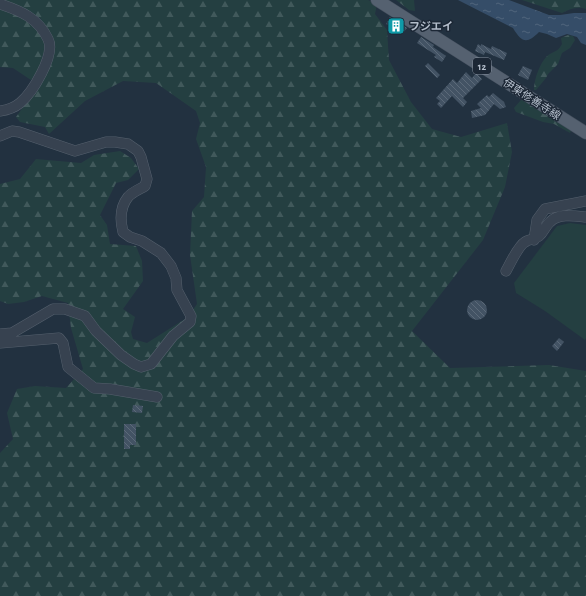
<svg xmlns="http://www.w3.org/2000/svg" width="586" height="596" viewBox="0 0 586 596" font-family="'Alegreya Sans','Noto Sans JP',sans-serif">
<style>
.grass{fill:#243f41}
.forest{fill:url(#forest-firs)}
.water{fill:url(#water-ripples)}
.building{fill:url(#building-back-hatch)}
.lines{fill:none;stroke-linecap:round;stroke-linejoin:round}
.minor-casing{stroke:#55606d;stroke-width:11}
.major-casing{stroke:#434e5c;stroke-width:13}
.minor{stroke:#374250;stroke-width:10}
.major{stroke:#556170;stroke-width:12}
.labels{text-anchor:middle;stroke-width:3;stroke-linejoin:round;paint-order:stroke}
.shield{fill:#1c2735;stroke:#86909d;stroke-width:1}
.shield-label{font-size:10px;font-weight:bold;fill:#b3bdca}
.poi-label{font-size:11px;font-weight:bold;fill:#b3bdca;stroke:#1c2735;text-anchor:start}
.street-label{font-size:11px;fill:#b3bdca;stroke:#1c2735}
</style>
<defs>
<pattern id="forest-firs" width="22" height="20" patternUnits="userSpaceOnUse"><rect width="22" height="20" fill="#243f41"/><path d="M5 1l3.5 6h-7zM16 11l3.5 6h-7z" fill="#41595b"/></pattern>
<pattern id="water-ripples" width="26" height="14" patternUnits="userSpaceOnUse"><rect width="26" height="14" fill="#354d68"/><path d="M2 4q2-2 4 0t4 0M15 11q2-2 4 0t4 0" fill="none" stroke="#50657c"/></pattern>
<pattern id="building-back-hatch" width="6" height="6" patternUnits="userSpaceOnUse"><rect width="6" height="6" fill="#435364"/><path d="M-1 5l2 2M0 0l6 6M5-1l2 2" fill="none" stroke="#5c6a79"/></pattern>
</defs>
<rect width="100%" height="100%" fill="#223140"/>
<path class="grass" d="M570 223 586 225V338L585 340 545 311 516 293 514 283 557 226Z"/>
<path class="forest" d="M0 0H368L377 4 375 14 387 30 389 60 411 102 432 129 461 137 507 123 512 152 505 187 483 240 412 331 450 368 549 365 586 371V596H0V453L13 439 7 413 17 389 35 386 66 388 83 369 71 328 68 303 42 296 24 302 8 304 0 301V184L20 179 36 159 81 163 94 155 120 151 131 158 139 169 128 180 116 183 100 215 107 225 110 244 136 246 142 261 143 281 123 309 135 317 131 332 133 339 147 343 188 317 197 304 190 255 192 211 204 197 206 167 196 139 200 123 196 111 156 83 123 81 85 101 49 134 45 127 20 122 16 117 36 89 52 52V35L40 18 14 4Z
M396 0H414L415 11 409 10Z
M522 0H586V9C577 6 570 9 562 13Z
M0 8 28 19 44 39 45 48 39 69 35 78 31 80 13 68 0 67Z
M568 35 573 36 575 40 570 48 562 53 558 64 548 74 546 78 536 90H534C534 79 541 59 550 54 557 50 558 51 562 44L561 38Z
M521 100 527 101 561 123C564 127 568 128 571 131L570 133 554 124 543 122 516 112 514 108Z"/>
<path class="water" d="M458 0H509L549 15H560L574 13H586V45L581 43 577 37 567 34 556 38 547 34 539 32C527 44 522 43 513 28Z"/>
<path class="building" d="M390 17 407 28 403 33 386 24Z
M421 37 434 45 433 47 446 56 442 62 434 57 436 55 417 43Z
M478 44 481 46V44L491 49 492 46 507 53 504 60 485 52 484 55 475 51Z
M428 63 440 75 437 78 425 66Z
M523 66 532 70 528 80 518 75Z
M466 72 472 78 476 73 482 79 463 98 467 102 463 107 452 96 441 108 437 104 440 101 436 98 453 79 457 83Z
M493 93 504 102 506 107 500 109 494 104 485 115 472 118 471 111 481 108 477 104 487 95 489 97Z
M467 310a10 10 0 1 1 20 0a10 10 0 1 1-20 0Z
M559 338 564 342 557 351 552 346Z
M133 405 143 406 142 413 132 412Z
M124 424H136V445H130V449H124Z"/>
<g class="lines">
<g class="minor-casing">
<path id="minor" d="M0 4C21 11 38 18 48 39 56 55 32 93 20 103 14 108 7 110 0 111
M0 136 12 131 19 132 75 151 106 142H115L128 144 138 151 141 157 147 179 145 186C140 189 132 192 128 197 120 207 120 220 123 232L130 237 142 241 161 253 171 266 176 278 177 290 191 316 190 322 173 336 151 364 141 367 134 364 121 355 96 331 85 316 65 309H53L12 333 0 334
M534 240 537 220 545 209 586 201
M506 271C510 264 518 246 525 242 529 239 534 240 539 236 544 232 545 226 550 222 558 213 576 216 586 217
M0 343 59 338 63 343 68 367 94 388 110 389 157 397"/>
</g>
<g class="major-casing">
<path id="major" d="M377 0 586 133"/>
</g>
<use href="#minor" class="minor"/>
<use href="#major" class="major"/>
</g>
<defs>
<g id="building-square" transform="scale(0.9)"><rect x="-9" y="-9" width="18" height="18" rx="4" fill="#0f9aa8" stroke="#1c2735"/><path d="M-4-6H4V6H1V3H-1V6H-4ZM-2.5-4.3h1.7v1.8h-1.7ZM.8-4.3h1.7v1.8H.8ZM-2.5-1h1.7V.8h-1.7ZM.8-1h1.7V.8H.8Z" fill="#fff"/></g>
</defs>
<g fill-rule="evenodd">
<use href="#building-square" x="396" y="26"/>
</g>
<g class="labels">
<rect class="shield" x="473" y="58" width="18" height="16" rx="3"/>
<g class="shield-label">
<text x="482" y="70">12</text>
</g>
<g class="poi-label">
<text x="409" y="30">フジエイ</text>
</g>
<g class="street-label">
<text transform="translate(532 99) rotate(33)" y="4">伊東修善寺線</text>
</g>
</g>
</svg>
